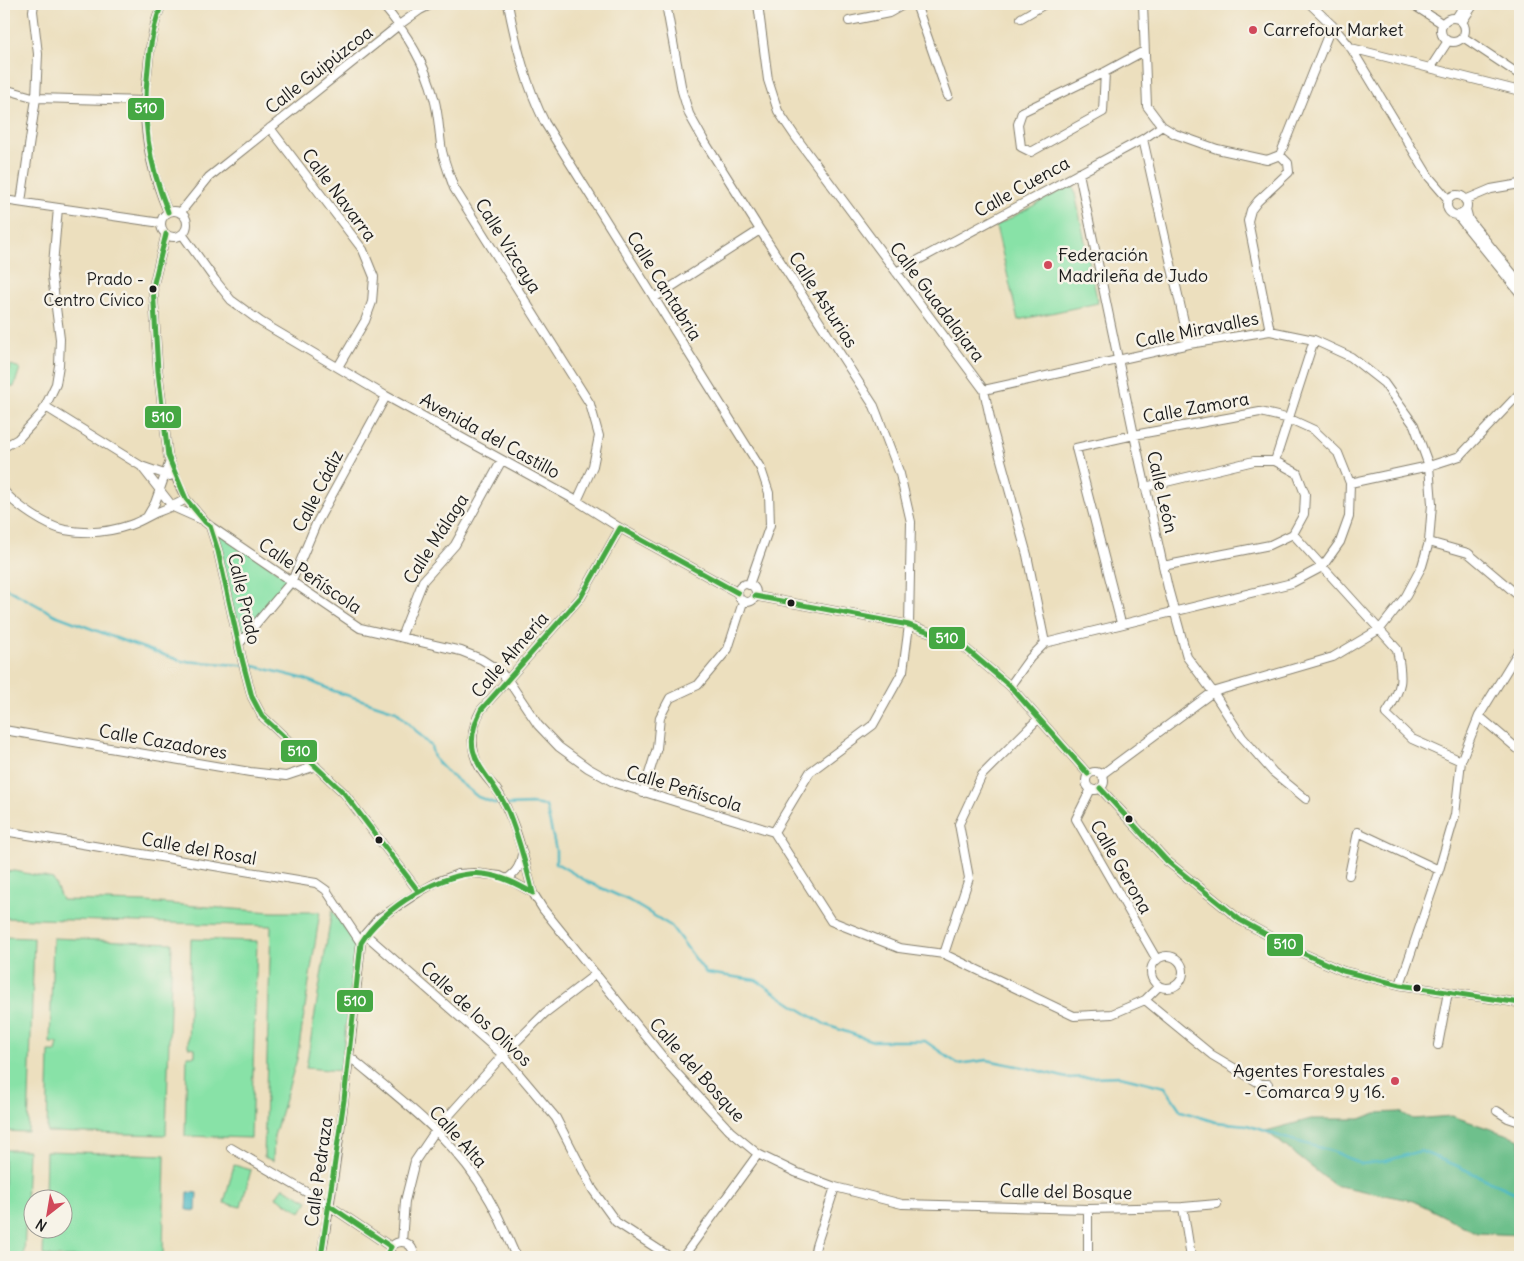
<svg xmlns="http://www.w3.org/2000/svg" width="1524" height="1261" viewBox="0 0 1524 1261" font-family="Delius,sans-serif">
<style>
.green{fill:#88e2a7;stroke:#527f62}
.forest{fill:#6ec08c;stroke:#456e54}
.water{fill:#4ab8c3;stroke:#336a70}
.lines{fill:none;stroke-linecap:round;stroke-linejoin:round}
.stream{stroke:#4ab8c3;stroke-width:2.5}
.minor-casing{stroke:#847e6d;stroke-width:10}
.minor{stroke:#fff;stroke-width:8}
.bus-1-casing{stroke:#f7f3e8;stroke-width:9}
.bus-1{stroke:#45a843;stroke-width:5}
.poi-dot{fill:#d1495b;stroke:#f7f3e8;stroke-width:2}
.bus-dot{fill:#1c1c1c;stroke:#f7f3e8;stroke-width:2}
.labels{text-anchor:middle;stroke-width:5;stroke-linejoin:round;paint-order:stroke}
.bus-label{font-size:17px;fill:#1c1c1c;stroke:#f7f3e8;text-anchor:end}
.poi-label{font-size:18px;fill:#1c1c1c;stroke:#f7f3e8;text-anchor:start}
.street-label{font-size:18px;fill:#1c1c1c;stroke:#f7f3e8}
.line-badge{stroke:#f7f3e8;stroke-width:2}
.badge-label{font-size:14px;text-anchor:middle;font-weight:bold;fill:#fff}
</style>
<rect width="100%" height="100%" fill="#f7f3e8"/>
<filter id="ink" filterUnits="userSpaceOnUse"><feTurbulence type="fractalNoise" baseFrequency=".02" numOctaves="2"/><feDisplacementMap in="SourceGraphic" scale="10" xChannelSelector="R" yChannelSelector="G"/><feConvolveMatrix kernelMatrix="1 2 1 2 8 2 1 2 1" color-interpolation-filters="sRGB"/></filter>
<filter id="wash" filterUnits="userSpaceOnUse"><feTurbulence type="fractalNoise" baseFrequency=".0096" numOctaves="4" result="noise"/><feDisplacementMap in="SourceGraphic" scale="20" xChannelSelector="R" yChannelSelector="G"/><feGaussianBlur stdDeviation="1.12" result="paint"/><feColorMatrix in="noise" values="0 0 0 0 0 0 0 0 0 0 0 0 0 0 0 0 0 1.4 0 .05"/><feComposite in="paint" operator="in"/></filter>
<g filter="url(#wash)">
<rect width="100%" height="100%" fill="#ecdfbe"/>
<path class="green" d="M1073 184 1098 303 1018 320 996 226Z
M11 365 20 368 14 387 5 384Z
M210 526 292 581 239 644Z
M15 871 53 879 62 900 146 902 271 912H320L297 1059 274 1136 273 1161 264 1157 271 926 4 918V872Z
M332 910 355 943 341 1071 306 1068Z
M4 937 34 938 28 1132 4 1131Z
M53 938 172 943 166 1135 47 1132 49 1052H56L58 1043H50Z
M191 939 257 941 251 1138 185 1136 187 1056H195V1048L188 1047Z
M4 1150H28L24 1257H4Z
M46 1151 165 1155 163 1257H51L50 1256 43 1255 44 1229 62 1228V1198H45Z
M234 1165 251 1170 241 1207 224 1203Z
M283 1187 308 1201 301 1212 276 1197Z"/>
<path class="forest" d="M1400 1112 1413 1119 1452 1116 1520 1139V1235L1477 1233 1414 1201 1334 1185 1266 1131 1311 1119H1360L1376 1113Z"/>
<path class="water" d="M188 1192 197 1193 196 1211 187 1210Z"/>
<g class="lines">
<path class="stream" d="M4 587 55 615 132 644 182 661 254 666 305 679 334 691 396 711 431 746 434 758 448 773 478 797 494 803 502 804
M507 805 532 804 546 806 556 850V863L588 882 628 900 671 926 706 973 756 980 793 1005 826 1025 873 1041H925L958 1064 987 1060 1027 1068 1067 1078 1120 1076 1165 1087 1181 1111 1215 1122 1247 1125 1285 1138 1335 1152 1361 1164 1386 1161 1420 1151 1455 1165 1520 1195"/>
</g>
</g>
<g filter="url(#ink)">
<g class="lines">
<g class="minor-casing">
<path id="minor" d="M162 4C153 24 150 45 148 67 147 78 145 90 145 101 144 140 153 177 168 212
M382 4C405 31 425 62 434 98 439 115 439 134 442 151 445 164 450 176 454 188L590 404 599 436 593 466 577 501
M508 4C516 45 526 85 545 123L761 469 769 493 770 525 749 585
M666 4 682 91 689 114 703 139 760 230 874 406 900 474 911 522 909 625 903 671 873 725 810 772 774 832
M758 4 768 80 778 111 795 136 984 390 992 427 1027 555 1045 643
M916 4 948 96
M1143 4 1147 106 1162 126 1175 134 1217 149 1267 160 1280 155 1332 25
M1310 4 1332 25 1351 48 1429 177 1448 199
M1412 4 1443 24
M1021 18 1045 4
M1456 18 1465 4
M1441 30a12 12 0 1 1 24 0a12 12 0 1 1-24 0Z
M849 21 889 13 905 4
M1462 22 1474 4
M1463 37 1520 75
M1351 48 1520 91
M1431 67 1448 41
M1105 72 1103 112 1031 152 1021 147 1018 124 1022 112 1105 72 1144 51
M4 89 36 98 145 101
M270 128 363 250 374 277 372 302 365 321 338 367
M1143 139 1189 344
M1079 173 1134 435 1168 588 1187 657 1213 692 1242 737 1273 772 1306 799
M1447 205a10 10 0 1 1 20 0a10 10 0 1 1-20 0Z
M4 200 161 223
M1465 200 1491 189 1520 184
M21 202 36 98 38 54 33 11 34 4
M1466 209 1469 220 1520 283
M161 224a13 13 0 1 1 26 0a13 13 0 1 1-26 0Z
M180 213 209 177 399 25 420 10 432 4
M1457 215 1520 293
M166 234 153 287 158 371 168 456 179 485 186 499 205 522 210 526 218 551 242 659 252 697 262 716 344 793 419 892
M182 234 215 280 231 300 261 322 386 396 577 501 620 528 738 593
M896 272 1143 139 1162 126
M654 298 760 230
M1270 331 1248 221 1251 210 1258 201 1289 172 1288 163 1280 155
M984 390 1189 344 1270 331 1314 340 1351 357 1384 383 1414 425 1429 466 1432 504 1429 542 1422 566 1406 596 1380 629 1333 657 1213 692 1101 775
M46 407 141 466 173 507 200 519
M4 447 18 439 42 413 56 384 59 365 60 339 52 276 58 208
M1275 461 1314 340
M141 466 170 476
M1350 483 1429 466 1460 456 1520 393
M1145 487 1254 461H1275L1297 473 1305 494 1304 514 1293 534 1270 545 1163 566
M4 491C15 505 47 527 65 530 86 534 110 532 130 525 139 522 147 517 155 513 166 509 176 505 186 499
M148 515 155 503 170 461
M210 526 360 628 461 651 481 659 498 670 508 680 538 725 559 747 588 768 615 783 774 832 831 921 899 948 944 954 1074 1016 1112 1014 1145 1000 1159 986
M1293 534 1397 649C1403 680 1403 687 1386 714L1412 739 1461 761
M1429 542 1468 553 1520 597
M738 593a9 9 0 1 1 18 0a9 9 0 1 1-18 0Z
M755 596 909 625 958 642 1010 686 1088 774
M401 637 423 581 455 545 502 460
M239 644 292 581 316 524 386 396
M1010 686 1030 658 1045 643 1292 583 1322 567 1340 542 1349 517 1350 483 1338 453 1314 430 1290 419 1260 412 1134 435 1076 448 1121 623
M1479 716 1520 751
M4 730 250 772 286 776 316 766
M1086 781a9 9 0 1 1 18 0a9 9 0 1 1-18 0Z
M1100 788 1167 861 1240 920 1291 948 1343 971 1400 985 1520 1003
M1091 789 1076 819 1157 960
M643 793 657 748 660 717 670 698 698 685 728 649 743 602
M4 831 316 883 326 890 361 943
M1349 875 1358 832 1439 870
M507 879C517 872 520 866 522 854
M533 893C526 867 521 841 510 816 507 808 503 800 498 792 493 784 485 777 480 768 469 749 471 728 481 710L581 597 620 528
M365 934 503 1055 556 1118 593 1190 616 1222 670 1257
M944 954 969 878 959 824 982 775 1038 719
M1151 972a16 16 0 1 1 32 0a16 16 0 1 1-32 0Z
M1400 985 1439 870 1455 815 1461 761 1479 716 1520 649
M1145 1000 1212 1055 1261 1084H1268
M1438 1045 1448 992
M350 1057C400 1099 457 1140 489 1199 499 1216 506 1234 514 1252L518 1257
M1497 1111 1508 1118 1520 1122
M231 1148 330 1206 391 1247
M1183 1207 1191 1257
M402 1242 405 1201 415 1161 436 1130 503 1055 545 1013 596 974
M321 1257C339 1153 351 1048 361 943L365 934 378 919 419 892 437 882 458 874 474 873 500 876 515 883 533 893 543 909 670 1066 730 1131 758 1154 795 1172 835 1187 902 1204 1088 1209 1183 1207 1217 1204
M388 1257C389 1237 414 1237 414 1257
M683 1257 758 1154
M814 1257 816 1246 835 1187
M1088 1257V1209"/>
</g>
<use href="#minor" class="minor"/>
<g class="bus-1-casing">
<path id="bus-1" d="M162 4C153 25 150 46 148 68 142 122 148 161 168 212
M166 234 153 287 158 371 168 456 186 499 205 522 210 526 218 551 242 659 252 697 262 716 344 793 419 892
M620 528 738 593
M755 596 909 625 958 642 1010 686 1088 774
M1100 788 1167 861 1240 920 1291 948 1343 971 1400 985 1520 1003
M533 893C526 865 519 838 508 811 491 771 456 760 481 710L581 597 620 528
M330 1206 391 1247 388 1252V1257
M321 1257 344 1100 361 943C380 910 444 869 483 874 502 876 517 884 533 893"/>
</g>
<use href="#bus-1" class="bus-1"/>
</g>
</g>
<g class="poi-dot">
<circle cx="1253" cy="30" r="5"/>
<circle cx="1048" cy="265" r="5"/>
<circle cx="1395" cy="1081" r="5"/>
</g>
<g class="bus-dot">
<circle cx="153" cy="289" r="4.5"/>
<circle cx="791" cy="603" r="4.5"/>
<circle cx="1129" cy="819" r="4.5"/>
<circle cx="379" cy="840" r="4.5"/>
<circle cx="1417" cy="988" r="4.5"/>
</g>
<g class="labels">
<g class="bus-label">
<text x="144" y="285">Prado -<tspan x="144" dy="21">Centro Cívico</tspan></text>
</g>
<g class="poi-label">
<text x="1263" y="36">Carrefour Market</text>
<text x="1058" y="261">Federación<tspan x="1058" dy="21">Madrileña de Judo</tspan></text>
<text x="1385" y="1077" text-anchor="end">Agentes Forestales<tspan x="1385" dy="21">- Comarca 9 y 16.</tspan></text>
</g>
<g class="street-label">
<text transform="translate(319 70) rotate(-38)" y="6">Calle Guipúzcoa</text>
<text transform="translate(1022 187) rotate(-29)" y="6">Calle Cuenca</text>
<text transform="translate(339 195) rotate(53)" y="6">Calle Navarra</text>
<text transform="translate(508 246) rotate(58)" y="6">Calle Vizcaya</text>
<text transform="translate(664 286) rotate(58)" y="6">Calle Cantabria</text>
<text transform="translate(823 300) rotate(57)" y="6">Calle Asturias</text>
<text transform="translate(937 302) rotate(53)" y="6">Calle Guadalajara</text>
<text transform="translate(1197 330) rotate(-11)" y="6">Calle Miravalles</text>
<text transform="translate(1196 408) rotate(-10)" y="6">Calle Zamora</text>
<text transform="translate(490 436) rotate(29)" y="6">Avenida del Castillo</text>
<text transform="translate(318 491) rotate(-63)" y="6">Calle Cádiz</text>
<text transform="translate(1162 492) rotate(77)" y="6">Calle León</text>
<text transform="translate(436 539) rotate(-57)" y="6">Calle Málaga</text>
<text transform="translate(310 576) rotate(34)" y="6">Calle Peñíscola</text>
<text transform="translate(244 599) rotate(77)" y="6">Calle Prado</text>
<text transform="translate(510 655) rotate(-49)" y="6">Calle Almería</text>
<text transform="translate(163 742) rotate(10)" y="6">Calle Cazadores</text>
<text transform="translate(684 789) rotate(17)" y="6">Calle Peñíscola</text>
<text transform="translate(199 849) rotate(10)" y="6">Calle del Rosal</text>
<text transform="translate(1121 867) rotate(60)" y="6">Calle Gerona</text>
<text transform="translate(476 1014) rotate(43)" y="6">Calle de los Olivos</text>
<text transform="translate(697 1070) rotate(48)" y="6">Calle del Bosque</text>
<text transform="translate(458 1137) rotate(48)" y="6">Calle Alta</text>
<text transform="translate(319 1172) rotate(-82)" y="6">Calle Pedraza</text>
<text transform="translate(1066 1192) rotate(1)" y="6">Calle del Bosque</text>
</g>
</g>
<g class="line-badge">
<rect x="127" y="97" width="38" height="24" rx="5" fill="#45a843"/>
<rect x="144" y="405" width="38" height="24" rx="5" fill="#45a843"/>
<rect x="928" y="626" width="38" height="24" rx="5" fill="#45a843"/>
<rect x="280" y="739" width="38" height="24" rx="5" fill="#45a843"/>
<rect x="1266" y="933" width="38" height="24" rx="5" fill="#45a843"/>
<rect x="336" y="989" width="38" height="24" rx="5" fill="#45a843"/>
</g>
<g class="badge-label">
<text x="146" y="113">510</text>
<text x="163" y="422">510</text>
<text x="947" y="643">510</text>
<text x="299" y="756">510</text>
<text x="1285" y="949">510</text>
<text x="355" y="1006">510</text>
</g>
<rect width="1524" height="1261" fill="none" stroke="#f7f3e8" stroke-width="20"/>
<g transform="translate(48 1214) rotate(211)"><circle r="24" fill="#f7f3e8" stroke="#9f9d96"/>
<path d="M0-4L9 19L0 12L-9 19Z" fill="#d1495b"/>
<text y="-8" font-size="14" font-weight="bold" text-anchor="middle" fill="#1c1c1c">N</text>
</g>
</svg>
